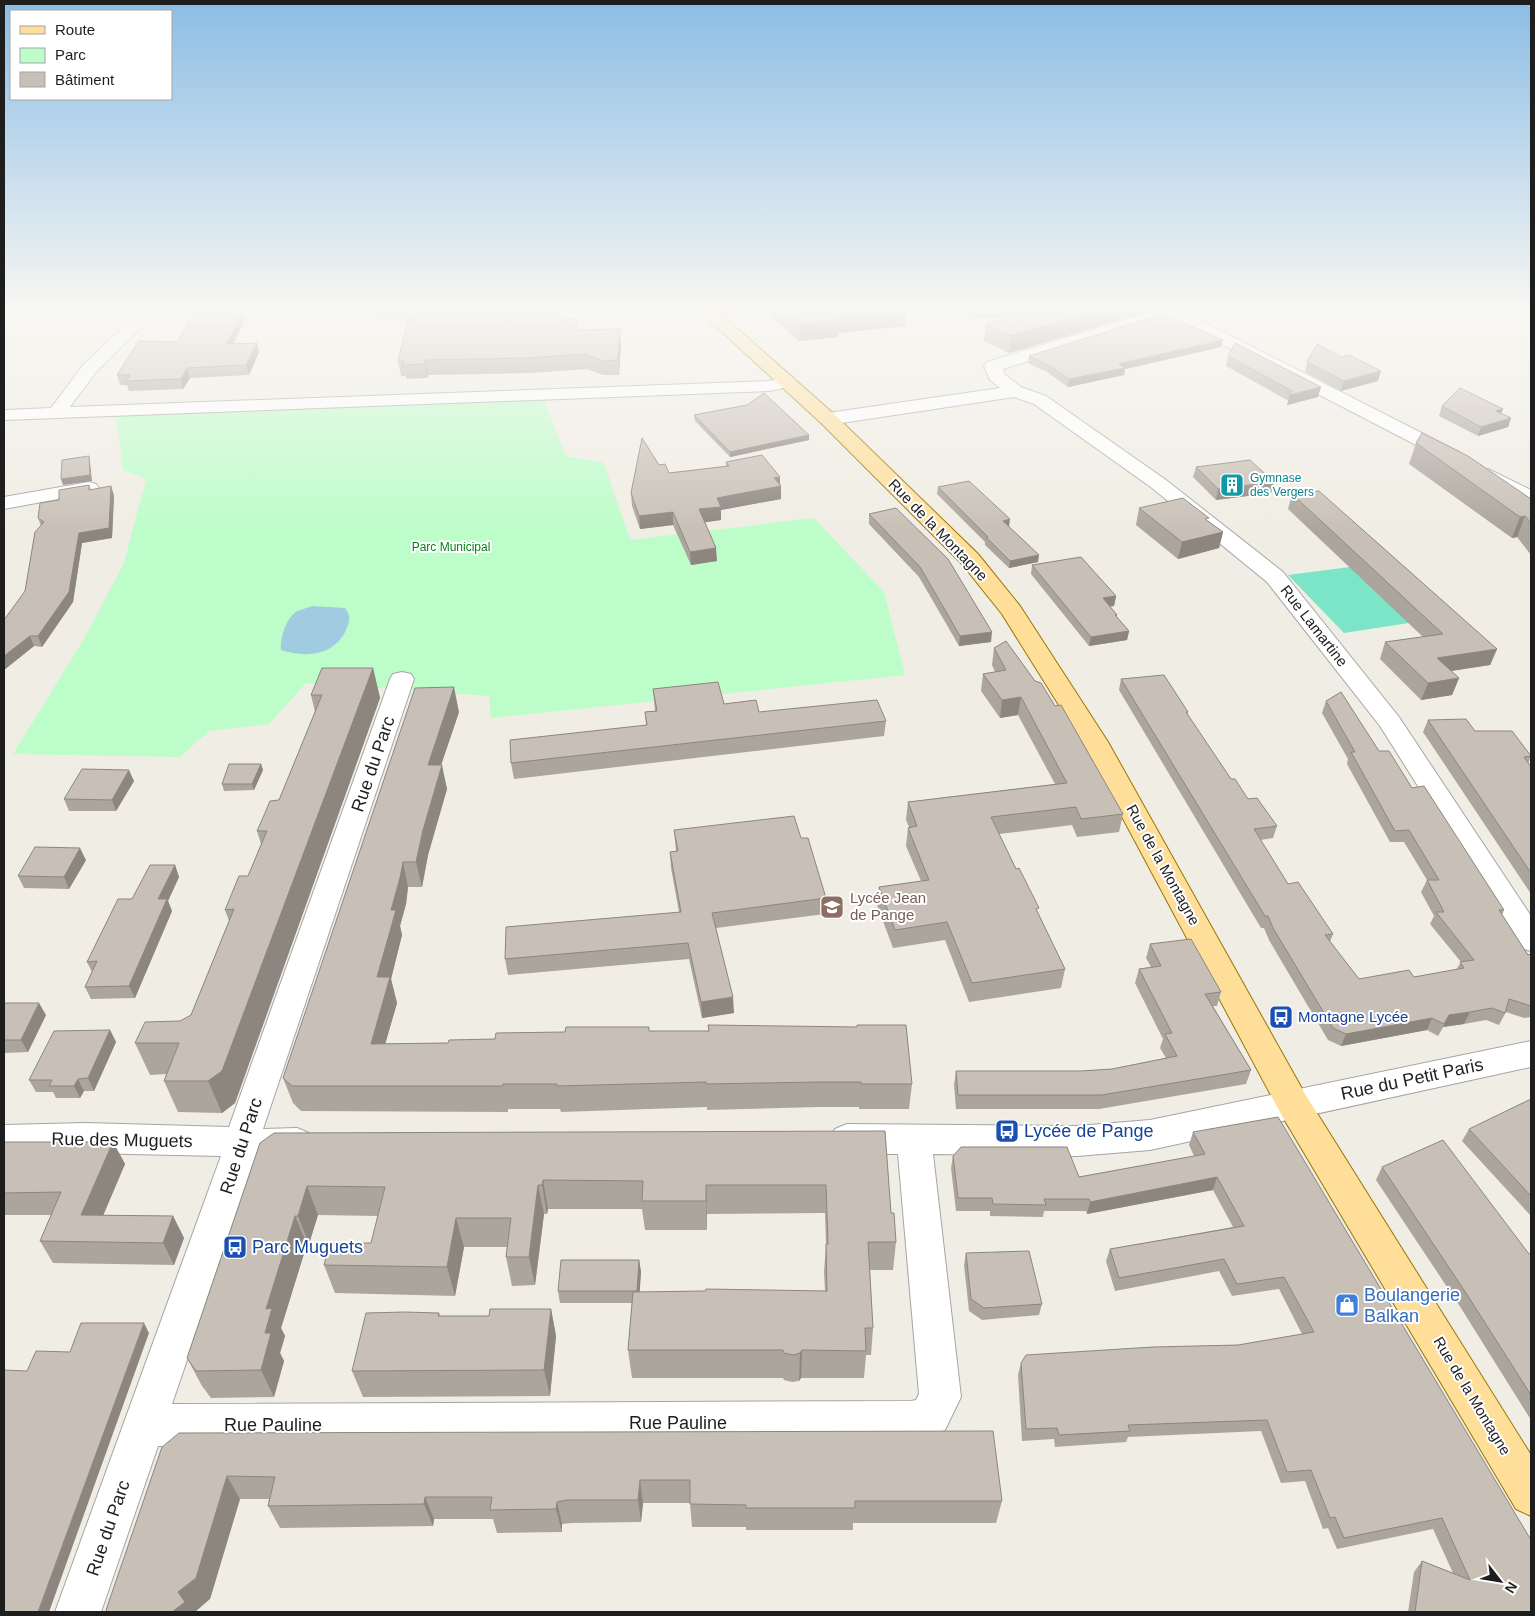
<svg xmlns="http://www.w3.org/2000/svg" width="1535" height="1616" viewBox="0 0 1535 1616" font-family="Helvetica,sans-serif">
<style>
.park{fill:#bdfdc9}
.pitch{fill:#7ce4c7}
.water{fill:#a1cbe1}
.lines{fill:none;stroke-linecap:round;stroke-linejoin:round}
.minor-casing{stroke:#a5a5a5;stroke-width:2}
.primary-casing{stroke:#987600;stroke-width:2}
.minor{fill:#fff;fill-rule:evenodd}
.primary{fill:#ffde99;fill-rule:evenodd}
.wall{fill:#aca59d}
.shaded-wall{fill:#8c867f}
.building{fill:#c8c0b6;stroke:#8c867f}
.labels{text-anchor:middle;stroke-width:4;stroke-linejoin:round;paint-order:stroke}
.far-culture-label{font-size:12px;fill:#0d838f;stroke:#fff;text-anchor:start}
.far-park-label{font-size:12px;fill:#04841c;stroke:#fff}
.street-label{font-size:15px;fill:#1e1e1e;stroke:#fff}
.education-label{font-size:15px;fill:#785e54;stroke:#fff;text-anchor:start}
.transit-label{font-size:15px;fill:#164399;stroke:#fff;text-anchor:start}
.near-street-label{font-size:18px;fill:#1e1e1e;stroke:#fff}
.near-transit-label{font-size:18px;fill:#164399;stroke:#fff;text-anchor:start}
.near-shop-label{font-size:18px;fill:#366cbe;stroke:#fff;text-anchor:start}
</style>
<rect width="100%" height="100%" fill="#f0ede4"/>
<path class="park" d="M543 399 566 456 604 463 630 540 814 518 884 592 905 675 491 718 489 696 306 683 269 724 209 731 180 757 13 754 84 639 124 563 146 479 123 470 116 415Z"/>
<path class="pitch" d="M1350 567 1409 623 1344 633 1288 575Z"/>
<path class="water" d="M312 606 345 608C351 616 350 621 346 630 334 656 306 658 281 650 280 638 286 618 297 611 302 609 308 608 312 606Z"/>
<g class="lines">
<g class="minor-casing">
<path id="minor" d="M145 307H162L96 372 70 407 769 381 788 377 794 378 797 382 794 386 769 391 4 420V410L51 408 84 364Z
M1162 307H1209L1207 310 1188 314 1459 452 1462 456 1459 460 1452 462 1445 460 1169 317 1003 369 1004 374 1021 387 1046 396 1166 480 1283 572 1399 717 1531 916V951L1520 948 1380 726 1267 582 1152 488 1034 404 1014 397 828 425 821 423 819 419 821 415 828 413 1000 388 990 380 984 366 987 362 1160 309Z
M1488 469 1531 490V504L1524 502 1481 479 1478 475 1481 471Z
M89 482 96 484 99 488 96 492 4 509V497Z
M402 672 411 674 414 679 263 1129 297 1128 309 1133 315 1143 309 1153 297 1158H256L172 1404 911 1401 916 1400 919 1394 898 1154H847L835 1149 829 1139 835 1129 847 1124 1077 1126 1150 1120 1531 1041V1067L1150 1150 1077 1156 933 1154 961 1397 945 1430 911 1443 158 1446 101 1612H55L221 1156 85 1153 4 1155V1125L85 1123 229 1127 390 679 393 674Z"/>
</g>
<g class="primary-casing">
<path id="primary" d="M695 307H713L835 415 978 554 1020 606 1108 742 1305 1094 1531 1455V1516L1516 1509 1281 1114 1082 742 1002 614 962 564 821 423Z"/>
</g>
<use href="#minor" class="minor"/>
<use href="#primary" class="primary"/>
</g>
<path class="wall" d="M371 307H560L561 320 578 330 621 343 619 375H603L587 369 530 373 428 375 427 378 406 379V376H401L398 361 409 316 373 317Z
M730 307H758L734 311Z
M761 307H905V326L838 333V337L799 341Z
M952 307H1143L1142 313 1009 353 984 341 986 324 1016 315 976 319Z
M228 311 245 319 234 343H257L259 352 249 375 190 378 183 389 129 391 127 385H120L117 375 177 342Z
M1221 347 1125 369 1124 375 1068 387 1047 372 1028 363 1029 356Z
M1228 356 1318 397 1287 405 1289 401 1226 366Z
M1341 357 1378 381 1341 391 1305 372 1307 362Z
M747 405 809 435V440L730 457 695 421 694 415Z
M1442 406 1503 409 1501 413 1511 418 1508 427 1478 436 1439 416Z
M1416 443 1531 499V555L1517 537 1512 538 1409 464Z
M726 462 780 484 781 486V499L721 510V520L705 522 717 561 691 565 673 525 640 529 632 506 631 493 659 465 669 473 726 466Z
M1196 467 1274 482 1271 493 1216 500 1193 477Z
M89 485 91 490 111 486 114 496 112 538 82 543 73 602 42 647 34 646 4 670 25 591 41 526 38 518 59 500Z
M938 487 1009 527 1038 562 1009 568 985 545V542L937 494Z
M1292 494 1497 649 1490 665 1451 671 1459 678 1452 695 1421 700 1380 659 1385 642 1423 637 1288 509Z
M896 508 991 642 959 646 919 577 869 524V514Z
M1139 508 1209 522 1223 532 1219 548 1178 559 1136 525Z
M1032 565 1116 596 1114 606H1110L1117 615V617L1129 631 1127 640 1089 646 1031 574Z
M994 648 1035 681 1055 706 1123 814 1119 832 1077 837 1072 825 999 834 1065 969 1061 988 969 1002 945 940 893 948 877 905 879 887 921 881 906 846 908 828 909 827 906 820 908 802 1055 784 1018 715 1000 718 981 691 983 674 995 672 992 665Z
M373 668 380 698 235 1103 222 1113 178 1112 164 1081 166 1074 150 1075 135 1043 180 1021 191 1015 229 921 225 910 248 876 261 844 257 831 279 800 315 712 311 695Z
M1121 679 1188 712 1187 715 1231 779 1248 799 1277 826 1273 838 1260 840 1288 884 1333 934 1330 942 1359 979 1414 977 1456 970 1461 962 1430 924 1434 916 1421 892 1427 880 1404 842H1390L1347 764 1348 759 1322 713 1326 701 1379 751 1412 788 1504 910 1502 915 1528 955 1531 954V1017L1524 1018 1506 1012 1499 1025 1486 1020 1464 1024 1443 1027 1438 1036 1427 1030 1341 1046 1328 1040 1269 940 1264 928H1261L1119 690Z
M653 689 724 704 759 712 886 721 884 736 514 779 511 763 646 725 645 712 655 711Z
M459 712 441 765 447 789 428 855 422 887H408L406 904 400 926 402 935 391 979 397 1003 385 1044 448 1043 495 1039 650 1031H708V1025L912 1084 909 1109H859V1107H818L707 1110V1107L561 1112 560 1109H508V1112L301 1111 293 1103 283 1078Z
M1428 720 1531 756 1528 764 1531 767V894L1423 732Z
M261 764 263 770 254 790 224 791 222 784Z
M134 781 116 811H69L64 799Z
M674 830 801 838 826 898 825 914 716 928 734 1013 702 1018 689 959 508 975 505 959 679 912 671 868 670 852 676 851Z
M86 860 69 889 24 888 18 876Z
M175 865 179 877 168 901 172 911 135 998 91 999 85 987 92 972 87 962 132 899Z
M1150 944 1221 992 1217 1006H1213L1251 1070 1246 1084 1099 1109H956L954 1085 956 1071H1081L1112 1069 1166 1058 1160 1048 1163 1039 1135 983 1139 969 1151 967 1146 958Z
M4 1003 46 1015 28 1052 4 1053Z
M110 1030 116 1042 94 1091H84L80 1098H56L53 1092H36L29 1080Z
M1531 1099V1216L1462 1141 1469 1129Z
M885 1131 891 1213 896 1242 893 1270H870L873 1328 871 1355H866L864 1378H801L799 1381 792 1382 784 1380 783 1378H632L628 1350 632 1303H560L558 1291 639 1260 641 1272 639 1292 825 1291 824 1272 826 1244 825 1213 707 1214V1230H645L642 1209H548L547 1214H544L535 1285 512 1286 506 1257 507 1247H464L455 1296 335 1293 324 1265 371 1243 378 1216 318 1215 309 1244H307L281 1328 285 1336 280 1353 284 1361 274 1397 211 1398 202 1386 187 1358 260 1143Z
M1193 1132 1531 1612H1408L1414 1572 1422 1561 1453 1573 1433 1529 1337 1549 1328 1528 1323 1529 1305 1481 1281 1483 1261 1431 1128 1437 1126 1442 1055 1447 1054 1439 1022 1441 1018 1375 1021 1363 1238 1345 1302 1334 1279 1289 1232 1296 1219 1271 1115 1291 1106 1261 1110 1249 1233 1227 1213 1190 1087 1214 1086 1211H1044L1043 1217 990 1216V1211H956L951 1168 953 1156 1079 1177 1194 1156 1189 1145Z
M4 1142H113L125 1164 103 1215 173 1216 184 1238 174 1265 53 1263 40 1241 51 1215H5L4 1214Z
M1382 1167 1529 1254H1531V1420L1459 1305 1376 1180Z
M966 1253 1042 1304 1039 1315 982 1320 969 1311 964 1265Z
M551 1309 556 1336 550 1396 363 1397 352 1371 439 1313 440 1316H489Z
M179 1433 1002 1501 996 1523H853V1530H746V1527H692L690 1503H643L641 1522 572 1523 562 1524V1532L497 1533 493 1519H434L433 1526 280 1528 268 1506 269 1499H240L210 1599Z"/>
<path class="shaded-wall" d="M223 307H230L223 320 221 311Z
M734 307H758L734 311Z
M978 307H1026L1025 314 976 319Z
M1108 307H1143L1142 313 1009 353 1011 336Z
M906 309 905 326 838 333V337L799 341 800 324 836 316Z
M243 310 245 319 229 353 227 344Z
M620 329 621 343 619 375 618 360Z
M1223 340 1221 347 1125 369 1124 375 1068 387 1069 379 1119 364Z
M257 343 259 352 249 375 246 365Z
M425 360 428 375 427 378 425 364Z
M187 368 190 378 183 389 181 379Z
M1381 371 1378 381 1341 391 1344 381Z
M1321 387 1318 397 1287 405 1290 395Z
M1503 409 1499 418 1496 411Z
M1511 418 1508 427 1478 436 1481 427Z
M809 435V440L730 457V452Z
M89 456 90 462 92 481 63 485 61 479Z
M780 477V486H781V499L721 510V520L700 523 699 509 717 498 774 478Z
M1274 482 1271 493 1216 500 1218 489Z
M111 486 114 496 112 538 82 543 73 602 42 647 38 636 79 533Z
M673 512V525L640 529 639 516Z
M1525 516 1517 537 1512 538 1520 517Z
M1010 519 1009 527 1003 521Z
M1223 532 1219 548 1178 559 1182 542Z
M716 548 717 561 691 565 690 552Z
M1039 555 1038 562 1009 568 1010 561Z
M1116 596 1114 606 1102 608 1103 598Z
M1129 631 1127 640 1089 646 1091 637Z
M992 632 991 642 959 646 960 636Z
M30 636 34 646 4 670V656Z
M1497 649 1490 665 1431 674 1437 658Z
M373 668 380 698 235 1103 222 1113 208 1081Z
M1459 678 1452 695 1421 700 1428 683Z
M454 687 459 712 433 789 428 765Z
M1021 697 1018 715 1000 718 1002 700Z
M261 764 263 770 254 790 252 784Z
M442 765 447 789 428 855 422 887 416 862 423 830Z
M129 770 134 781 116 811 112 800Z
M80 848 86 860 69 889 64 877Z
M403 862 408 887 406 904 400 926 402 935 391 979 397 1003 378 1069 371 1044 377 977 391 910Z
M175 865 179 877 168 901 172 911 135 998 129 986 158 899Z
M733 997 734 1013 702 1018 701 1002Z
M39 1003 46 1015 28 1052 21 1040Z
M1470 1012 1464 1024 1443 1027 1438 1036 1449 1015Z
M1432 1018 1427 1030 1341 1046 1346 1034Z
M110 1030 116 1042 94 1091 88 1078Z
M78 1079 84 1091 80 1098 74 1086Z
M113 1142 125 1164 94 1237 81 1215Z
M1217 1177 1213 1190 1087 1214 1090 1202Z
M543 1180 548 1209 547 1214 542 1185Z
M538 1185 544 1214 535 1285 529 1257Z
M706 1185 707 1214V1230L706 1201Z
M307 1186 318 1215 309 1244 298 1216Z
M173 1216 184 1238 174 1265 163 1243Z
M295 1216 307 1244 281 1328 285 1336 280 1353 284 1361 274 1397 261 1370 265 1333 266 1309Z
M456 1218 464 1247 455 1296 447 1267Z
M639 1260 641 1272 639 1303 637 1291Z
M551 1309 556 1336 550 1396 544 1370Z
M144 1323 149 1333 49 1612H38Z
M802 1350 801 1378 799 1381 800 1353Z
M227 1476 240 1499 210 1599 195 1612H172L178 1592Z
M640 1480 643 1503 641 1522 638 1500Z
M425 1497 434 1519 433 1526 424 1504Z
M557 1502 562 1524V1532L556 1509Z"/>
<path class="building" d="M197 307H223L221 311 243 310 227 344 257 343 246 365 187 368 181 379 126 381 130 375H117L139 341 177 342Z
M411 307H560L561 320 577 319V330L620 329 618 360 602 361 586 354 528 358 425 360V364L403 365 404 361H398Z
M780 307H905L906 309 836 316 838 320 800 324Z
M1029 307H1108L1011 336 986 324 1030 311Z
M1163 314 1223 340 1119 364 1125 368 1069 379 1048 365 1029 356Z
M1235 343 1321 387 1290 395 1292 391 1228 356Z
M1317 344 1341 357 1349 355 1381 371 1344 381 1307 362Z
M1460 388 1503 409 1496 411 1511 418 1481 427 1442 406Z
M764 393 809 435 730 452 694 415 747 405Z
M1422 433 1468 456 1531 499V523L1525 516 1520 517 1416 443Z
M642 438 659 465 665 464 669 473 729 466 726 462 762 455 780 477 774 478 781 486 717 498 721 507 699 509 716 548 690 552 673 512 639 516 631 493Z
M89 456 90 475 61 479 62 460Z
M1250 460 1274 482 1218 489 1196 467Z
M969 481 1010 519 1003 521 1039 555 1010 561 986 537H988L938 487Z
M89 485V490L111 486 109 528 79 533 69 592 38 636H30L4 656V620L25 591 35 532 44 522 38 518 40 503 59 500V490Z
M1319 491 1497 649 1437 658 1459 678 1428 683 1385 642 1443 634 1292 494Z
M1183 498 1209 518 1205 519 1223 532 1182 542 1139 508Z
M896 508 948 559 992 632 960 636 920 567 869 514Z
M1081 557 1116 596 1103 598 1117 615H1115L1129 631 1091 637 1032 565Z
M1006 641 1035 681 1041 683 1055 706 1061 705 1123 814 1081 819 1076 807 991 817 1016 869 1019 868 1039 908 1036 909 1065 969 972 983 947 922 895 930 879 887 929 880 908 828 917 826 908 802 1067 783 1021 697 1002 700 983 674 1006 670 994 648Z
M322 668H373L222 1071 208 1081H164L179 1043H135L145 1022 180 1021 191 1015 234 909 225 910 239 876H248L267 831H257L265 813 270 801 279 800 322 695H311Z
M1164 675 1188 712H1186L1231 779H1235L1248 799 1257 798 1277 826 1254 829 1288 884 1298 882 1333 934 1325 935 1359 979 1409 970 1414 977 1464 968 1460 962 1474 960 1436 912H1444L1427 880H1439L1409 830 1395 831 1351 752H1355L1326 701 1341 692 1379 751H1389L1412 788 1424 786 1504 910H1499L1528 955 1531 954V1006L1509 999 1505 1013 1492 1008 1470 1012 1449 1015 1444 1024 1432 1018 1346 1034 1333 1028 1273 928 1268 916H1265L1121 679Z
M718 682 724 704 756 700 759 712 877 700 886 721 511 763 510 740 647 725 645 712 657 711 653 689Z
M454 687 428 765H442L423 830 416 862H403L400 878 391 910H396L377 977H390L371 1044 448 1043 449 1040 495 1039 496 1033 565 1032 566 1027H649V1031H709L708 1025 857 1027V1025H906L912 1084H861V1082H819L706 1084V1082L557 1086V1084H503V1086H292L283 1078 415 688Z
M1466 719 1475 731H1512L1531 756 1524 757 1531 767V873L1428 720Z
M229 764H261L252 784H222Z
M82 769 129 770 112 800 64 799Z
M794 816 801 838H808L826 898 712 913 733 997 701 1002 688 943 505 959 506 927 681 912 670 852 678 851 674 830Z
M35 847 80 848 64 877 18 876Z
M150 865H175L158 899H167L129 986 85 987 97 961 87 962 118 899H132Z
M1191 939 1221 992 1205 994 1251 1070 1102 1095H958L956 1071H1081L1112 1069 1177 1056 1165 1034 1172 1033 1139 969 1161 966 1150 944Z
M4 1003H39L21 1040H4Z
M110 1030 88 1078 78 1079 74 1086H49L52 1080H29L54 1031Z
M1531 1099V1196L1469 1129Z
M1278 1117 1531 1540V1612H1415L1422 1561 1470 1580 1442 1518 1344 1538 1335 1517 1330 1518 1311 1470 1287 1472 1267 1420 1128 1425 1130 1431 1059 1435 1057 1428 1026 1429 1021 1363 1026 1355 1153 1347 1238 1345 1314 1332 1284 1277 1237 1284 1224 1259 1119 1278 1110 1249 1244 1226 1217 1177 1090 1202 1089 1199H1044L1046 1205 993 1204 992 1198H958L953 1156 961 1147H1067L1079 1177 1205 1154 1193 1132Z
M885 1131 891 1213H894L896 1242H868L873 1328H865L866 1351 802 1350 800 1353 793 1355 784 1353 783 1350H628L633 1292 705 1291 706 1289 827 1291 826 1244H828L826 1185H706V1201H642L643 1181 543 1180 542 1185H538L529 1257H506L511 1218H456L447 1267 324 1265 330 1243H371L385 1187 307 1186 298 1216H295L266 1309 272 1308 265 1333H271L261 1370 196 1371 187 1358 260 1143 274 1133Z
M1443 1140 1529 1254H1531V1395L1466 1293 1382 1167Z
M4 1142H113L81 1215 173 1216 163 1243 40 1241 61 1192 4 1193Z
M1029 1251 1042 1304 984 1308 971 1299 966 1253Z
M561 1260H639L637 1291H558Z
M490 1309H551L544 1370 352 1371 366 1313 405 1312 439 1313 438 1316H489Z
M81 1323H144L38 1612H4V1370L27 1371 36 1351 70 1352Z
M993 1431 1002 1501H855V1508H746V1505L690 1504V1480H640L638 1500H567L557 1502 556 1509 490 1510 492 1497H425L424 1504 268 1506 275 1477 227 1476 196 1578 178 1592 185 1602 172 1612H108L106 1610 162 1447 179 1433Z"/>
<linearGradient id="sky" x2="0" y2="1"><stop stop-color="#8bbde5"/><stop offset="0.58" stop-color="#f8f7f3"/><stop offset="1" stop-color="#f8f7f3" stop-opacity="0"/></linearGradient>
<rect width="1535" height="533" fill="url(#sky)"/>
<defs>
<g id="building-square" transform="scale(1.25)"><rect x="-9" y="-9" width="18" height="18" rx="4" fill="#0f9aa8" stroke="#fff"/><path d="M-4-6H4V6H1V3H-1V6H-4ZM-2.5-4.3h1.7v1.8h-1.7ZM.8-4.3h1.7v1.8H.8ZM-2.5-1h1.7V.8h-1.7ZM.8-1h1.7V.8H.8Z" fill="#fff"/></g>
<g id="school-square" transform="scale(1.25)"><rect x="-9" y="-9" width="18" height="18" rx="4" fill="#8d6e63" stroke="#fff"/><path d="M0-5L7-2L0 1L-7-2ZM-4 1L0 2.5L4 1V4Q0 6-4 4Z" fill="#fff"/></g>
<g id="bus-square" transform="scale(1.25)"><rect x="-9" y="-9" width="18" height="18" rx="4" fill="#1a4fb4" stroke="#fff"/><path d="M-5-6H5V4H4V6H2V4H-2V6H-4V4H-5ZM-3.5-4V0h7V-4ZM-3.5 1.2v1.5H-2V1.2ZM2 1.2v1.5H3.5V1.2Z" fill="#fff"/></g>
<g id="shop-square" transform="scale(1.25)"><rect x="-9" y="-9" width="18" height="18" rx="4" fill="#3f7fe0" stroke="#fff"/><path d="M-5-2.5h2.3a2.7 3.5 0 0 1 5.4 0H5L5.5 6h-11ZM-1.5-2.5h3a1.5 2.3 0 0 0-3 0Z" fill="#fff"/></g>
</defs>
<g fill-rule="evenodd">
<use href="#building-square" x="1232" y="485"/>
<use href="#school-square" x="832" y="907"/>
<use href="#bus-square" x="1281" y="1017"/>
<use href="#bus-square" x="1007" y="1131"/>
<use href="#bus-square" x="235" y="1247"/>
<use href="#shop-square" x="1347" y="1305"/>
</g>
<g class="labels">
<g class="far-culture-label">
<text x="1250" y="482">Gymnase<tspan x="1250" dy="14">des Vergers</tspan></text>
</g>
<g class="far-park-label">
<text x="451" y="551">Parc Municipal</text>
</g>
<g class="street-label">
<text transform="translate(938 530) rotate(46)" y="5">Rue de la Montagne</text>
<text transform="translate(1314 626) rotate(52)" y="5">Rue Lamartine</text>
<text transform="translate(1163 865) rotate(61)" y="5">Rue de la Montagne</text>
<text transform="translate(1472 1396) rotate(59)" y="5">Rue de la Montagne</text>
</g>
<g class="education-label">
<text x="850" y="903">Lycée Jean<tspan x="850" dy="17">de Pange</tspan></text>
</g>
<g class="transit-label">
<text x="1298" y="1022">Montagne Lycée</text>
</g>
<g class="near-street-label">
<text transform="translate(373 764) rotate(-71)" y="6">Rue du Parc</text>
<text transform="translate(1412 1079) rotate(-12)" y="6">Rue du Petit Paris</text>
<text transform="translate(122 1140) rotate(1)" y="6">Rue des Muguets</text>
<text transform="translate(241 1146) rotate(-72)" y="6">Rue du Parc</text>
<text x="678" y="1429">Rue Pauline</text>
<text x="273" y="1431">Rue Pauline</text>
<text transform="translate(108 1528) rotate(-71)" y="6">Rue du Parc</text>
</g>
<g class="near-transit-label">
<text x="1024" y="1137">Lycée de Pange</text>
<text x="252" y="1253">Parc Muguets</text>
</g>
<g class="near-shop-label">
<text x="1364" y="1301">Boulangerie<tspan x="1364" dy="21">Balkan</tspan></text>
</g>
</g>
<rect width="1535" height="1616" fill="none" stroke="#1e1e1e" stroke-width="10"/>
<rect x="10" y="10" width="162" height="90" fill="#ffffff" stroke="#a5a5a5"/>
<rect x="20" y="26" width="25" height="8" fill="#ffde99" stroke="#a5a5a5"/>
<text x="55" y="35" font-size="15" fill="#1e1e1e">Route</text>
<rect x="20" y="48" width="25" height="15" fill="#bdfdc9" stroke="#a5a5a5"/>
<text x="55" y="60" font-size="15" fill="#1e1e1e">Parc</text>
<rect x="20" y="72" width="25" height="15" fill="#c8c0b6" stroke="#a5a5a5"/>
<text x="55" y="85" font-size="15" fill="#1e1e1e">Bâtiment</text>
<g transform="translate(1500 1581) rotate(121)" stroke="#ffffff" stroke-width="4" paint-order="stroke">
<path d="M0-4L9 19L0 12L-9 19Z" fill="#1e1e1e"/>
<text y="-8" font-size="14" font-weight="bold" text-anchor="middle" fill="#1e1e1e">N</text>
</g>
</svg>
